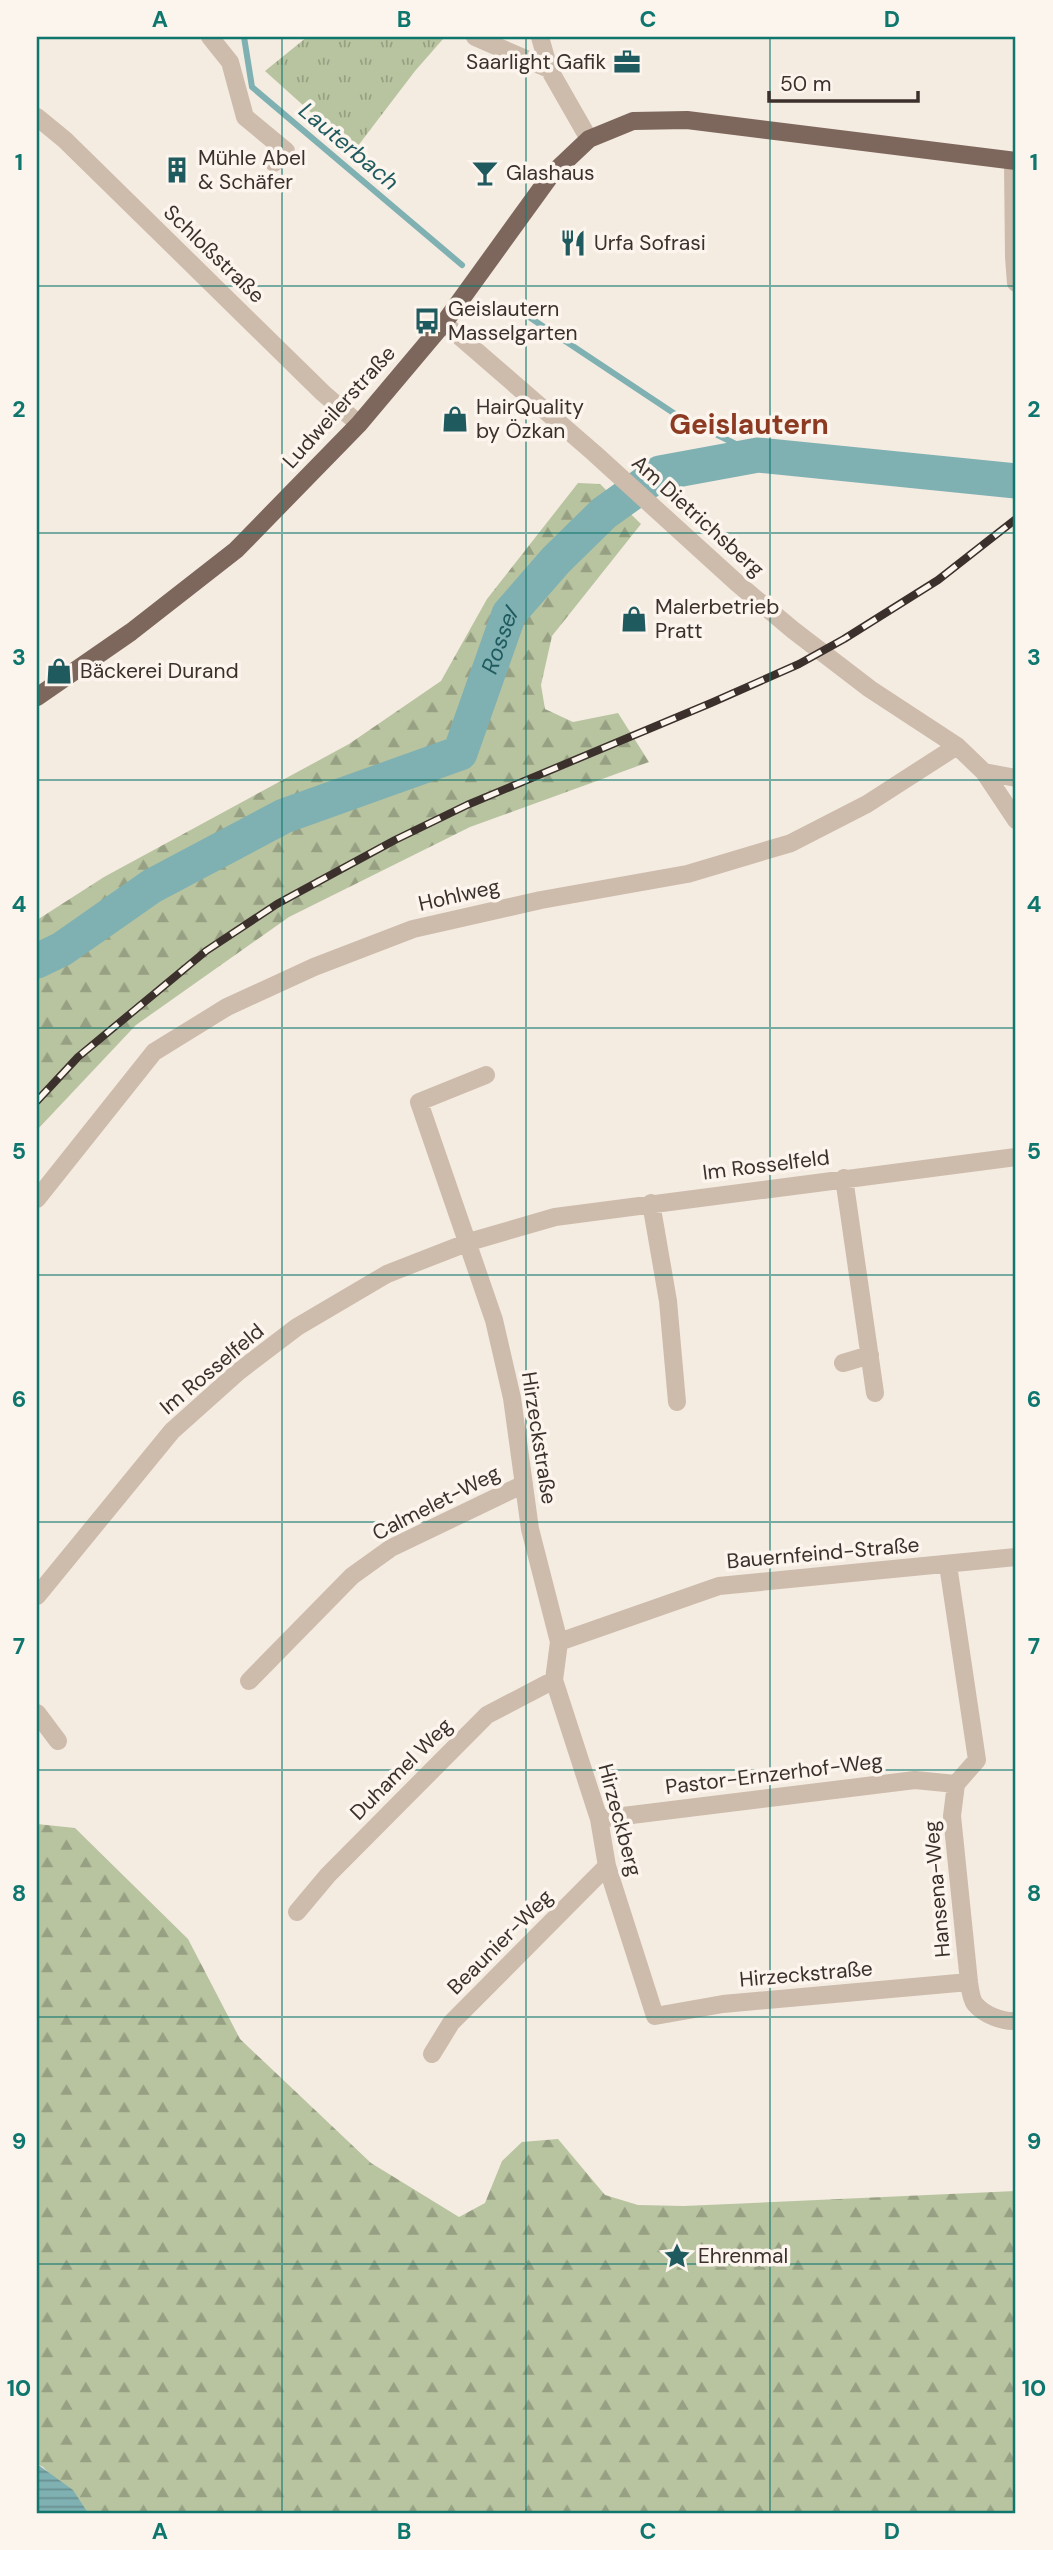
<svg xmlns="http://www.w3.org/2000/svg" width="1053" height="2550" viewBox="0 0 1053 2550" font-family="'DM Sans',sans-serif">
<style>
.grass{fill:url(#grass-tufts)}
.forest{fill:url(#forest-firs)}
.water{fill:url(#water-rules)}
.lines{fill:none;stroke-linecap:round;stroke-linejoin:round}
.stream{stroke:#7fb0b2;stroke-width:6}
.river{stroke:#7fb0b2;stroke-width:35}
.minor{stroke:#cdbbac;stroke-width:18}
.major{stroke:#7d675c;stroke-width:18}
.rail-casing{stroke:#3b302b;stroke-width:8}
.rail{stroke:#fbf5ee;stroke-width:5;stroke-dasharray:16;stroke-linecap:butt}
.grid{fill:none;stroke:#0f766e;stroke-width:2;stroke-opacity:0.55}
.labels{text-anchor:middle;stroke-width:7;stroke-linejoin:round;paint-order:stroke}
.poi-label{font-size:21px;fill:#3b302b;stroke:#fbf5ee;text-anchor:start}
.street-label{font-size:21px;fill:#3b302b;stroke:#fbf5ee}
.water-label{font-size:23px;font-style:italic;fill:#1f5a5e;stroke:#fbf5ee}
.district-label{font-size:28px;font-weight:bold;fill:#8c3b22;stroke:#fbf5ee}
.neatline{fill:none;stroke:#0f766e;stroke-width:2.5}
.grid-label{font-size:23px;text-anchor:middle;font-weight:bold;fill:#0f766e}
</style>
<defs>
<pattern id="grass-tufts" width="24" height="20" patternUnits="userSpaceOnUse" patternTransform="scale(1.75)"><rect width="24" height="20" fill="#b8c4a0"/><path d="M3 7l-1-3M5 7V3M7 7l1-3M15 17l-1-3M17 17v-4M19 17l1-3" fill="none" stroke="#97a083"/></pattern>
<pattern id="forest-firs" width="22" height="20" patternUnits="userSpaceOnUse" patternTransform="scale(1.75)"><rect width="22" height="20" fill="#b8c4a0"/><path d="M5 1l3.5 6h-7zM16 11l3.5 6h-7z" fill="#97a083"/></pattern>
<pattern id="water-rules" width="6" height="5" patternUnits="userSpaceOnUse" patternTransform="scale(1.75)"><rect width="6" height="5" fill="#7fb0b2"/><path d="M0 2.5h6" fill="none" stroke="#699091"/></pattern>
</defs>
<rect width="100%" height="100%" fill="#f4ebe1"/>
<path class="grass" d="M307 37H440L443 39 415 71 354 151 265 71Z"/>
<path class="forest" d="M578 483 600 484 641 524 552 636 541 685 545 709 573 722 618 713 649 762 470 827 289 917 136 1025 37 1130V920L104 877 349 744 441 681 487 599Z
M37 1824 75 1828 188 1939 240 2039 371 2163 459 2217 485 2203 502 2161 522 2142 558 2139 605 2195 638 2205 684 2206 1016 2191V2513H88L43 2467 37 2464Z"/>
<path class="water" d="M37 2464 73 2490 88 2513H37Z"/>
<g class="lines">
<path class="stream" d="M244 37 252 87 462 265
M523 313 675 414 758 455"/>
<path class="river" id="s1" d="M37 961 62 949 152 886 284 816 460 753 509 614 556 560 604 513 660 473 758 455 1016 481"/>
<path class="minor" d="M210 37 230 62 245 117 286 151 274 163
M475 37 549 69
M540 37 549 69 589 139
M37 117 65 140 323 393 359 424
M1013 163 1014 257 1016 283
M444 323 594 453 737 583 793 630 870 689 957 746 984 772 1016 820
M984 772 1016 778
M486 1075 419 1102 494 1320 512 1398 530 1529 559 1642 554 1680 599 1819 607 1866 655 2016 723 2004 969 1982
M844 1178 875 1393
M37 1199 154 1052 227 1007 314 967 413 929 541 900 687 874 791 843 867 804 957 746
M651 1203 668 1301 677 1402
M843 1363 870 1355
M948 1565 977 1760 956 1784 952 1816 969 1982C970 1989 971 1999 975 2004 984 2015 1003 2022 1016 2021
M37 1596 172 1431 238 1372 297 1327 387 1274 469 1242 555 1217 1016 1157
M559 1642 719 1586 1016 1557
M249 1681 352 1576 391 1548 524 1484
M37 1713 58 1741
M599 1819 915 1780 956 1784
M297 1912 328 1875 487 1715 554 1680
M432 2054 451 2023 607 1866"/>
<path class="major" d="M37 697 131 632 236 550 359 424 444 323 551 175 589 139 633 121 687 120 1016 161"/>
<g class="rail-casing">
<path id="rail" d="M37 1101 78 1057 206 951 277 904 395 840 467 805 711 703 799 664 844 639 938 580 1016 519"/>
</g>
<use href="#rail" class="rail"/>
</g>
<path class="grid" d="M282 37V2513M526 37V2513M770 37V2513M37 286H1016M37 533H1016M37 780H1016M37 1028H1016M37 1275H1016M37 1522H1016M37 1770H1016M37 2017H1016M37 2264H1016"/>
<defs>
<g id="office-bare" transform="scale(2.1)"><path d="M-6-3h4V-5.5h4V-3h4V5H-6ZM-1-4.5V-3h2v-1.5ZM-6 0V1H6V0Z" fill="#1f5a5e" stroke="#fbf5ee" stroke-width="2.5" paint-order="stroke"/></g>
<g id="building-bare" transform="scale(2.1)"><path d="M-4-6H4V6H1V3H-1V6H-4ZM-2.5-4.3h1.7v1.8h-1.7ZM.8-4.3h1.7v1.8H.8ZM-2.5-1h1.7V.8h-1.7ZM.8-1h1.7V.8H.8Z" fill="#1f5a5e" stroke="#fbf5ee" stroke-width="2.5" paint-order="stroke"/></g>
<g id="bar-bare" transform="scale(2.1)"><path d="M-6-5H6L.8 .8V4.5H3.5V6h-7V4.5H-.8V.8Z" fill="#1f5a5e" stroke="#fbf5ee" stroke-width="2.5" paint-order="stroke"/></g>
<g id="restaurant-bare" transform="scale(2.1)"><path d="M-5-6h1v4h1v-4h1v4h1v-4h1v5L-1.5 .5V6h-2V.5L-5-1ZM5-6V6H3V1.5H1.5Q1.5-4 5-6Z" fill="#1f5a5e" stroke="#fbf5ee" stroke-width="2.5" paint-order="stroke"/></g>
<g id="bus-bare" transform="scale(2.1)"><path d="M-5-6H5V4H4V6H2V4H-2V6H-4V4H-5ZM-3.5-4V0h7V-4ZM-3.5 1.2v1.5H-2V1.2ZM2 1.2v1.5H3.5V1.2Z" fill="#1f5a5e" stroke="#fbf5ee" stroke-width="2.5" paint-order="stroke"/></g>
<g id="shop-bare" transform="scale(2.1)"><path d="M-5-2.5h2.3a2.7 3.5 0 0 1 5.4 0H5L5.5 6h-11ZM-1.5-2.5h3a1.5 2.3 0 0 0-3 0Z" fill="#1f5a5e" stroke="#fbf5ee" stroke-width="2.5" paint-order="stroke"/></g>
<g id="sight-bare" transform="scale(2.1)"><path d="M0-6L1.8-2.2L6-1.7L2.9 1.2L3.7 5.4L0 3.3L-3.7 5.4L-2.9 1.2L-6-1.7L-1.8-2.2Z" fill="#1f5a5e" stroke="#fbf5ee" stroke-width="2.5" paint-order="stroke"/></g>
</defs>
<g fill-rule="evenodd">
<use href="#office-bare" x="627" y="62"/>
<use href="#building-bare" x="177" y="170"/>
<use href="#bar-bare" x="485" y="173"/>
<use href="#restaurant-bare" x="573" y="243"/>
<use href="#bus-bare" x="427" y="321"/>
<use href="#shop-bare" x="455" y="419"/>
<use href="#shop-bare" x="634" y="619"/>
<use href="#shop-bare" x="59" y="671"/>
<use href="#sight-bare" x="677" y="2256"/>
</g>
<g class="labels">
<g class="poi-label">
<text x="606" y="69" text-anchor="end">Saarlight Gafik</text>
<text x="198" y="165">Mühle Abel<tspan x="198" dy="24">&amp; Schäfer</tspan></text>
<text x="506" y="180">Glashaus</text>
<text x="594" y="250">Urfa Sofrasi</text>
<text x="448" y="316">Geislautern<tspan x="448" dy="24">Masselgarten</tspan></text>
<text x="476" y="414">HairQuality<tspan x="476" dy="24">by Özkan</tspan></text>
<text x="655" y="614">Malerbetrieb<tspan x="655" dy="24">Pratt</tspan></text>
<text x="80" y="678">Bäckerei Durand</text>
<text x="698" y="2263">Ehrenmal</text>
</g>
<g class="street-label">
<text transform="translate(214 254) rotate(44)" y="7">Schloßstraße</text>
<text transform="translate(339 407) rotate(-48)" y="7">Ludweilerstraße</text>
<text transform="translate(698 516) rotate(42)" y="7">Am Dietrichsberg</text>
<text transform="translate(459 895) rotate(-13)" y="7">Hohlweg</text>
<text transform="translate(766 1165) rotate(-7)" y="7">Im Rosselfeld</text>
<text transform="translate(212 1369) rotate(-40)" y="7">Im Rosselfeld</text>
<text transform="translate(539 1438) rotate(81)" y="7">Hirzeckstraße</text>
<text transform="translate(436 1503) rotate(-27)" y="7">Calmelet-Weg</text>
<text transform="translate(823 1553) rotate(-5)" y="7">Bauernfeind-Straße</text>
<text transform="translate(401 1769) rotate(-45)" y="7">Duhamel Weg</text>
<text transform="translate(774 1774) rotate(-7)" y="7">Pastor-Ernzerhof-Weg</text>
<text transform="translate(620 1820) rotate(75)" y="7">Hirzeckberg</text>
<text transform="translate(937 1889) rotate(-95)" y="7">Hansena-Weg</text>
<text transform="translate(500 1942) rotate(-45)" y="7">Beaunier-Weg</text>
<text transform="translate(806 1974) rotate(-5)" y="7">Hirzeckstraße</text>
</g>
<g class="water-label">
<text transform="translate(349 146) rotate(40)" y="8">Lauterbach</text>
<text dy="8" stroke="none"><textPath href="#s1" startOffset="593">Rossel</textPath></text>
</g>
<g class="district-label">
<text x="749" y="434">Geislautern</text>
</g>
</g>
<rect width="1053" height="2550" fill="none" stroke="#fbf5ee" stroke-width="77"/>
<path d="M769 91v10h149v-10" fill="none" stroke="#3b302b" stroke-width="3.5"/>
<text x="780" y="91" font-size="21" fill="#3b302b" stroke="#fbf5ee" stroke-width="5" paint-order="stroke">50 m</text>
<rect x="38" y="38" width="976" height="2474" class="neatline"/>
<g class="grid-label">
<text x="160" y="27">A</text>
<text x="404" y="27">B</text>
<text x="648" y="27">C</text>
<text x="892" y="27">D</text>
<text x="19" y="170">1</text>
<text x="1034" y="170">1</text>
<text x="19" y="417">2</text>
<text x="1034" y="417">2</text>
<text x="19" y="665">3</text>
<text x="1034" y="665">3</text>
<text x="19" y="912">4</text>
<text x="1034" y="912">4</text>
<text x="19" y="1159">5</text>
<text x="1034" y="1159">5</text>
<text x="19" y="1407">6</text>
<text x="1034" y="1407">6</text>
<text x="19" y="1654">7</text>
<text x="1034" y="1654">7</text>
<text x="19" y="1901">8</text>
<text x="1034" y="1901">8</text>
<text x="19" y="2149">9</text>
<text x="1034" y="2149">9</text>
<text x="19" y="2396">10</text>
<text x="1034" y="2396">10</text>
<text x="160" y="2539">A</text>
<text x="404" y="2539">B</text>
<text x="648" y="2539">C</text>
<text x="892" y="2539">D</text>
</g>
</svg>
